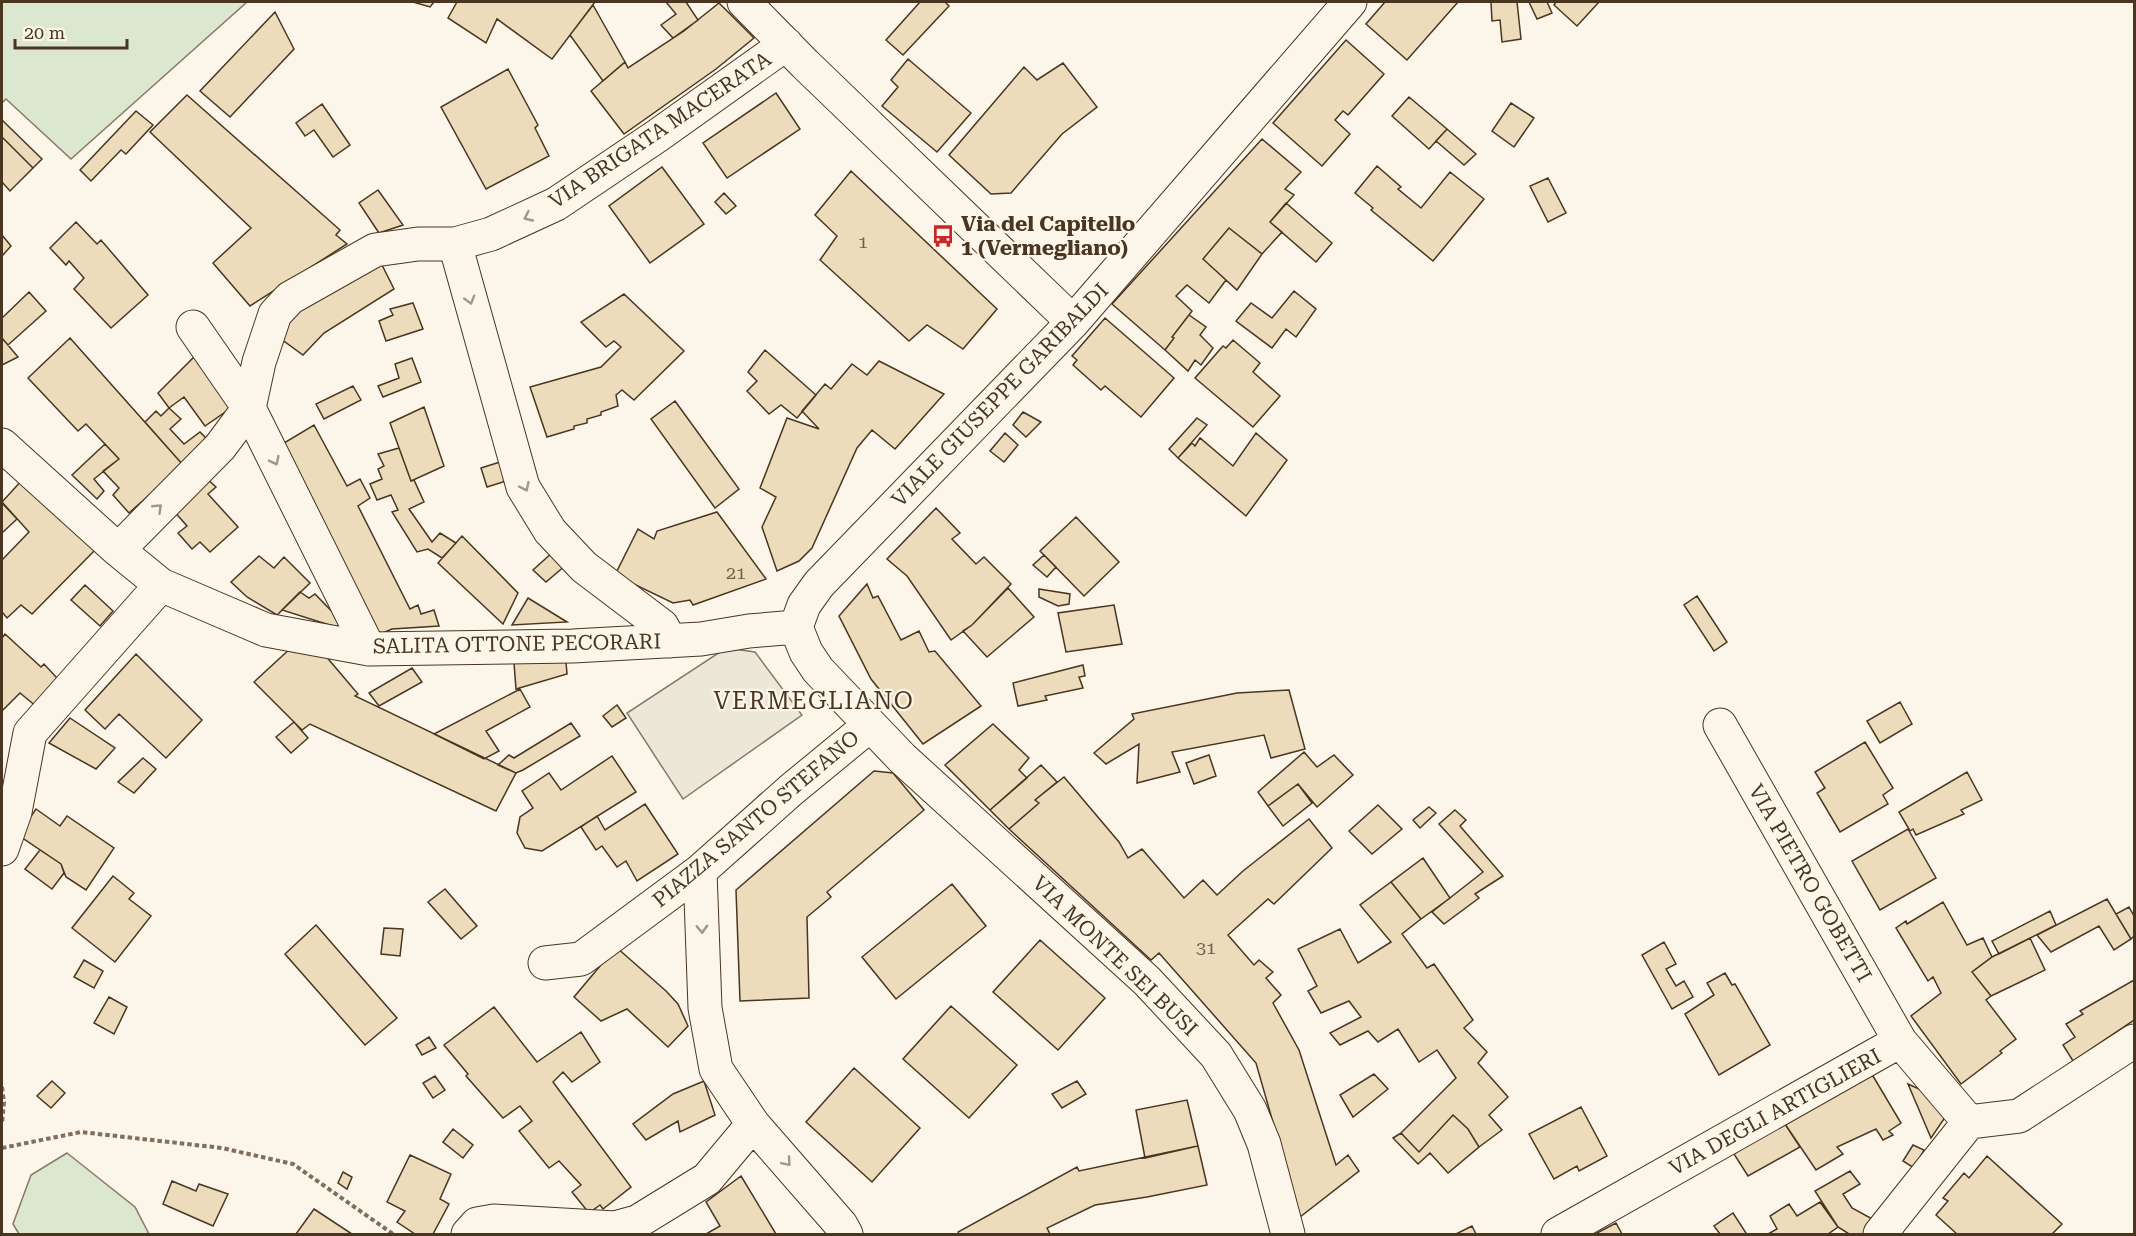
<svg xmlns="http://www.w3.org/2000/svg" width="2136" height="1236" viewBox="0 0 2136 1236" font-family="'Roboto Serif',serif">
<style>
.green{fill:#dce7d0;stroke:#887966;stroke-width:1.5}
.parking{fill:#ede7d9;stroke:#887966;stroke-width:1.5}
.building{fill:#ecdcbc;stroke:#4a3520;stroke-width:1.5}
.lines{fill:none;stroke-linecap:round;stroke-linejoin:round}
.minor-casing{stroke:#4a3520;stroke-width:35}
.path{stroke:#7f6f5c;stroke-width:4;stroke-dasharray:4.5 3;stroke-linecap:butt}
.minor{stroke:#fbf6e9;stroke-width:33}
.oneway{stroke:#a29684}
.labels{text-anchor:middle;stroke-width:4.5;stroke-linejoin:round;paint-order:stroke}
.number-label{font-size:18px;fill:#725f47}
.street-label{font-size:21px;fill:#4a3520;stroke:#fbf6e9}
.poi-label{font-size:21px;font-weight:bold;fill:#4a3520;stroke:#fbf6e9;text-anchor:start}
.quarter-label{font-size:24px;letter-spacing:1.5px;fill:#4a3520;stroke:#fbf6e9}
</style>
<rect width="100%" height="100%" fill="#fbf6e9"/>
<path class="green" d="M2 2H247L71 159 6 99 2 103Z
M67 1153 135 1207 149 1234H19L13 1224 31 1175Z"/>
<path class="parking" d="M726 648 755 652 802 715 683 799 627 713Z"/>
<path class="building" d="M413 2H434L430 7Z
M457 2H595L552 59 497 19 486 43 448 18Z
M666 2H686L698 20 673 38 661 25 676 14Z
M920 2H945L949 6 903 55 886 40Z
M1385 2H1458L1407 60 1366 24Z
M1491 2H1517L1521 39 1502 42 1500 20 1492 21Z
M1529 2H1547L1552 13 1537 19Z
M1556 2H1599L1577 26 1554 5Z
M719 3 754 38 716 69 624 134 591 91 625 62 628 68 684 31Z
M593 5 625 62 603 81 570 35Z
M275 12 294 49 230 117 200 91Z
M1346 40 1384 74 1348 115 1343 111 1335 120 1350 134 1322 166 1273 123Z
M908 59 971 113 937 152 882 106 898 87 891 80Z
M1063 63 1097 107 1062 134 1011 193 991 194 949 155 1024 67 1037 80Z
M508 69 538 125 535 128 549 156 486 189 441 107Z
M776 93 800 129 727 178 703 143Z
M187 95 340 230 336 235 347 244 250 306 213 263 251 228 150 132Z
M1409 97 1447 129 1429 149 1392 116Z
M1511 103 1534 118 1514 147 1492 131Z
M322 104 350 145 333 157 314 130 305 136 296 123Z
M136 111 153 125 126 154 121 150 91 181 80 170Z
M2 120 42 159 33 168 2 137Z
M1447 129 1476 154 1464 165 1436 141Z
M2 137 33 168 10 191 2 182Z
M1262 139 1301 172 1285 189 1294 195 1270 222 1282 232 1262 254 1229 228 1203 259 1226 280 1209 303 1187 285 1176 296 1192 311 1172 337 1174 338 1165 350 1112 304Z
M1377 166 1401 187 1398 189 1421 208 1450 172 1484 199 1433 261 1371 210 1373 208 1355 193Z
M662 167 704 224 650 263 609 206Z
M851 171 997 309 963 349 927 325 909 341 820 260 837 236 815 215Z
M1548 178 1566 213 1548 222 1530 186Z
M378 190 403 225 379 233 359 203Z
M724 193 736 206 726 214 715 202Z
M1286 203 1332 243 1316 262 1270 222Z
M76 222 97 244 101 240 148 295 111 328 74 289 84 278 69 261 66 265 50 248Z
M1229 228 1262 254 1237 290 1203 259Z
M2 235 11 246 2 256Z
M379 259 394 289 324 333 303 355 277 336 291 313Z
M1294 291 1316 309 1296 337 1286 329 1272 348 1236 321 1251 303 1272 318Z
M29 292 46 311 8 345 2 338V318Z
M624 294 684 351 634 400 622 390 616 395 618 406 601 412V415L587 419V423L574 426V429L547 437 530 387 601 367 621 347 614 341 606 347 581 322Z
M413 303 423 329 386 341 379 321 393 315 390 309Z
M1189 315 1206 327 1200 335 1213 348 1201 365 1195 360 1188 371 1165 350 1174 338 1172 337Z
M1105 318 1174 378 1141 417 1105 386 1101 390 1073 365 1077 360 1072 356Z
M2 338 18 357 2 365Z
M70 338 183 465 129 513 113 495 119 488 103 471 119 459 86 424 78 431 28 378Z
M1233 340 1260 363 1253 372 1280 396 1253 427 1195 378 1223 346 1226 348Z
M765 350 816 395 797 418 781 405 769 414 747 391 757 381 748 372Z
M197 354 231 408 205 426 184 397 169 408 158 393Z
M412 358 421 382 383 397 378 386 399 378 395 364Z
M879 361 944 394 895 449 872 430 857 448 812 548 799 561 777 571 762 527 776 497 760 488 787 418 819 429 802 411 825 384 831 389 852 364 867 375Z
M353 386 361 400 324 419 316 404Z
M675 401 739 489 715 508 651 419Z
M424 407 444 466 411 481 390 423Z
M169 408 181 419 170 429 184 444 200 432 210 442 183 465 145 422 156 411 161 416Z
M1023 412 1041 422 1026 437 1013 425Z
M1197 418 1207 425 1178 458 1169 449Z
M314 425 347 486 360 479 370 498 358 506 410 609 418 605 421 614 434 610 439 626 392 629 378 635 279 446Z
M1005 433 1018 445 1004 462 990 451Z
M1256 433 1287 460 1246 516 1178 458 1192 443 1195 446 1200 438 1233 466Z
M105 444 119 459 94 479 104 491 97 499 72 475Z
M399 448 411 481 414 480 424 502 409 509 432 542 440 533 456 543 442 558 428 549 417 552 392 512 398 510 391 495 377 500 370 484 382 479 378 469 384 466 378 454Z
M500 462 506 481 487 487 481 468Z
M205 477 216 487 208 494 238 527 210 552 200 542 192 549 178 533 187 526 173 510Z
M23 479 95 550 32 614 21 605 7 618 2 612V560L29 532 2 502Z
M2 503 17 519 3 532 2 531Z
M936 508 960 533 952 539 976 564 984 557 1011 584 972 625 951 640 907 576 887 559Z
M717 512 766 579 693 605 690 600 673 603 615 575 638 529 654 539 657 531Z
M1076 517 1119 562 1084 596 1040 551Z
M462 536 518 593 503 624 438 563Z
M553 552 566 565 546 582 533 570Z
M1044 555 1056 567 1047 577 1033 565Z
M259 556 274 568 284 557 310 583 277 615 247 597 231 582Z
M867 584 873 598 878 596 901 640 919 631 929 652 935 651 981 706 923 744 871 679 839 616Z
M85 585 113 611 100 626 71 600Z
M1008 588 1034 617 987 657 963 631 972 625Z
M1039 589 1070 594 1069 604 1058 606 1039 597Z
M300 592 309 598 315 594 342 622 339 628 282 610Z
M1697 596 1727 642 1714 651 1684 605Z
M528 598 567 622 512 625Z
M1114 605 1122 644 1066 652 1058 613Z
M5 634 41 667 44 664 57 678 37 707 20 693 2 711V638Z
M293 646 324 654 358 694 355 696 516 773 496 811 310 724 302 730 254 682Z
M136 654 202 720 166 758 119 714 105 729 85 710Z
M566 662 567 674 516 689 514 663Z
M1083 665 1085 676 1079 677 1083 688 1045 696 1047 700 1018 706 1013 683Z
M412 668 422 682 379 706 369 693Z
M520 689 530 707 486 731 499 751 484 759 434 734Z
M1289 690 1305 749 1271 758 1264 735 1172 752 1180 772 1137 783 1139 744 1106 764 1094 753 1134 719 1132 714 1237 693Z
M1900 702 1912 724 1880 743 1867 721Z
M617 705 626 718 612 727 603 716Z
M70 718 115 748 96 769 49 743Z
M294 722 308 738 291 753 276 737Z
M571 723 580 736 523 770 516 773 498 765 509 755 514 758Z
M993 724 1029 758 1019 770 1027 778 990 810 945 765Z
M1865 742 1893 788 1883 795 1888 804 1840 832 1817 793 1825 788 1815 772Z
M1304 752 1317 767 1334 755 1353 775 1317 807 1298 784 1268 806 1258 792Z
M1209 755 1216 776 1194 784 1186 763Z
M612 756 636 792 542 851 525 848 517 833 520 817 533 808 522 791 549 773 561 790Z
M143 758 156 769 134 793 118 782Z
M1041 765 1057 782 1035 800 1039 803 1009 829 990 810Z
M874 771 893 773 924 810 827 892 831 897 807 917 809 998 740 1001 736 890Z
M1967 772 1982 800 1961 810 1964 814 1916 835 1913 829 1910 831 1899 812Z
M1064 777 1119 842 1128 858 1142 849 1184 898 1203 880 1217 895 1243 871 1309 819 1332 848 1274 904 1268 899 1228 935 1254 965 1259 960 1273 972 1266 978 1281 995 1273 1003 1299 1050 1336 1165 1348 1155 1359 1171 1300 1217 1256 1063 1159 953 1151 960 1009 829 1039 803 1035 800Z
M1298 784 1312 803 1283 826 1268 806Z
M645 804 678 854 637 881 626 861 617 867 602 846 596 850 581 827 597 816 605 830Z
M1378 805 1402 829 1372 854 1349 831Z
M1429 807 1436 813 1420 828 1413 820Z
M36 809 60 826 67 816 114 848 86 890 66 877 61 864 18 835Z
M1455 810 1466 820 1460 826 1503 876 1475 894 1479 898 1444 924 1432 912 1483 872 1439 824Z
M1908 829 1936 878 1880 910 1852 861Z
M40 850 61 864 64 873 52 889 25 869Z
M1423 858 1450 898 1421 919 1391 882Z
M113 876 134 893 129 899 151 916 115 962 72 928Z
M1391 882 1421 919 1402 934 1427 968 1434 964 1473 1020 1464 1028 1487 1052 1478 1063 1508 1097 1489 1115 1502 1130 1479 1147 1468 1129 1453 1115 1419 1152 1401 1133 1456 1078 1437 1050 1419 1062 1398 1029 1378 1042 1368 1031 1340 1045 1330 1033 1361 1017 1349 1001 1321 1013 1308 991 1317 986 1298 949 1340 929 1358 963 1391 942 1360 905Z
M952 884 986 926 896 999 862 957Z
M445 889 477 926 461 939 428 902Z
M2107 899 2131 939 2114 950 2099 926 2051 952 2037 935Z
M1943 902 1967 945 1983 938 1992 957 1972 972 1991 996 1986 1000 2016 1039 2000 1051 2002 1053 1961 1084 1911 1016 1941 993 1933 977 1928 981 1896 928 1906 921 1907 924Z
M2129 907 2134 916V936L2131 939 2116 914Z
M2050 911 2056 925 1999 954 1992 941Z
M316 925 397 1018 365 1045 285 954Z
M384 928 403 929 400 956 381 954Z
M2030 938 2045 970 1991 996 1972 972 1992 957Z
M1040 940 1105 998 1058 1050 993 992Z
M1664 942 1676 964 1666 969 1676 986 1684 981 1693 997 1672 1009 1642 955Z
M616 947 666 991 678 1004 688 1026 668 1047 627 1009 601 1021 574 997Z
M84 960 103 971 94 988 74 977Z
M1725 973 1732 985 1735 984 1770 1045 1719 1075 1685 1014 1714 995 1707 983Z
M2134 980V1020L2073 1061 2063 1045 2075 1037 2066 1024 2083 1014 2080 1011Z
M109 997 127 1007 114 1034 94 1023Z
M951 1006 1017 1065 969 1118 903 1059Z
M494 1007 537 1062 581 1032 600 1062 572 1082 563 1072 553 1082 631 1187 603 1209 600 1205 589 1213 572 1192 581 1185 559 1161 549 1168 519 1131 532 1121 520 1106 503 1118 466 1076 468 1074 444 1045Z
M429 1037 436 1048 422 1055 416 1045Z
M854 1068 920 1128 872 1182 806 1122Z
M1374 1074 1388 1089 1353 1117 1340 1095Z
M435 1076 445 1090 433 1098 423 1083Z
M1873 1076 1901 1123 1889 1131 1893 1135 1883 1140 1876 1129 1837 1147 1843 1154 1816 1170 1783 1121 1857 1078Z
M52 1081 65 1093 51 1108 37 1096Z
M704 1081 715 1115 680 1132 678 1121 646 1140 633 1124 673 1094Z
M1077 1081 1086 1094 1062 1108 1052 1094Z
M1908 1084 1939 1098 1948 1113 1931 1138Z
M1187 1100 1198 1146 1145 1158 1136 1110Z
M1581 1107 1607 1156 1579 1171 1577 1166 1554 1179 1529 1134Z
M1453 1115 1468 1129 1479 1147 1448 1173 1430 1153 1418 1164 1393 1138 1401 1133 1419 1152Z
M1783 1121 1800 1147 1748 1176 1734 1154Z
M453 1129 473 1145 463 1158 443 1142Z
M1913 1145 1924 1150 1914 1168 1903 1161Z
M1198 1146 1207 1185 1147 1197 1095 1205 1047 1228 1050 1234H959L958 1232 1077 1167 1079 1171Z
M410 1155 451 1174 440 1199 449 1204 433 1234H415L397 1222 405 1211 387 1202Z
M1987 1156 2062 1224 2052 1234H1957L1936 1215 1948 1201 1943 1198 1964 1173 1969 1178Z
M1850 1171 1860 1184 1843 1194 1852 1208 1876 1221 1868 1234H1849L1838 1227 1815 1191Z
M343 1172 352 1177 347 1189 338 1183Z
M741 1176 776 1234H706L720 1226 706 1202Z
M172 1181 196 1191 199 1184 228 1194 213 1226 163 1204Z
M1820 1202 1838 1227 1828 1234H1768L1777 1229 1770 1216 1789 1204 1797 1216Z
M314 1209 352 1234H296Z
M1733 1213 1746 1233 1743 1234H1720L1714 1226Z
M1616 1223 1622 1234H1595Z
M1472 1226 1476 1234H1456Z"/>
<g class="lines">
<g class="minor-casing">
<path id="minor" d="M744 2 805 64 1073 322
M455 244 523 487 550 531 584 567 662 626 670 641
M193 327 249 408 369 649
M2 445 118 550 161 585 266 630 369 649 573 646 701 639 749 631 796 627
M118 550 220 447 249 408 259 362 275 314 290 298 375 250 418 244H455L491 234 556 204 657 136 786 44
M796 627 804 605 819 584 1073 322 1350 2
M796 627 806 652 818 670 902 758 1147 981 1216 1055 1250 1110 1264 1144 1288 1234
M1720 725 1900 1041
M2 849 15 812 30 733 161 585
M700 871 705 1008 716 1069 753 1124 841 1225 846 1234
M545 963 581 959 700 871 791 790 870 725
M468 1234 477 1224 494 1221 615 1228 637 1222 707 1179 753 1124
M1558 1234 1900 1041 1969 1122 2019 1116 2134 1041
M1880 1234 1969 1122"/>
</g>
<path class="path" d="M2 1087 4 1102 2 1123
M2 1148 81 1132 222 1148 293 1164 393 1234"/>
<use href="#minor" class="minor"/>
</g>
<defs><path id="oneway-chevron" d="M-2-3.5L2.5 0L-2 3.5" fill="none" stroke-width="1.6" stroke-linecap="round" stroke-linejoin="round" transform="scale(1.5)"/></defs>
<g class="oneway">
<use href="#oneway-chevron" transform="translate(528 217) rotate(155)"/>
<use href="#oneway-chevron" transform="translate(470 300) rotate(74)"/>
<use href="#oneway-chevron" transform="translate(275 461) rotate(64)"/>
<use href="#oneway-chevron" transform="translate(525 487) rotate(65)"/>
<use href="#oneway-chevron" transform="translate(158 508) rotate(-44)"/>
<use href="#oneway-chevron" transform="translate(702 929) rotate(88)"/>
<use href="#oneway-chevron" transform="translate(787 1162) rotate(49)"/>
</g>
<defs>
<g id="bus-bare" transform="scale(1.8)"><path d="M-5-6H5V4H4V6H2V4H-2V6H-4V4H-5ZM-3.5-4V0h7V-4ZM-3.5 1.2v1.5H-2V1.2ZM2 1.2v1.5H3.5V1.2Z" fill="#c62828" stroke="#fbf6e9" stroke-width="2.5" paint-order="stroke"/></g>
</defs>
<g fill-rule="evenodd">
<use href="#bus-bare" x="943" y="236"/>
</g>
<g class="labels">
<g class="number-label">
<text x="863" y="248">1</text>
<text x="736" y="579">21</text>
<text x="1206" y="954">31</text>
</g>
<g class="street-label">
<text transform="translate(660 130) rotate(-34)" y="7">VIA BRIGATA MACERATA</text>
<text transform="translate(1000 395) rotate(-46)" y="7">VIALE GIUSEPPE GARIBALDI</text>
<text transform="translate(517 644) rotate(-1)" y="7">SALITA OTTONE PECORARI</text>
<text transform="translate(756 819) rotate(-40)" y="7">PIAZZA SANTO STEFANO</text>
<text transform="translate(1810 883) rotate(60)" y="7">VIA PIETRO GOBETTI</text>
<text transform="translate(1115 956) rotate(44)" y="7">VIA MONTE SEI BUSI</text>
<text transform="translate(1775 1112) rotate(-29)" y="7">VIA DEGLI ARTIGLIERI</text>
</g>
<g class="poi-label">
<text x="961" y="231">Via del Capitello<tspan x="961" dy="24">1 (Vermegliano)</tspan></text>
</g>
<g class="quarter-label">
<text x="814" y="709">VERMEGLIANO</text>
</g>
</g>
<rect width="2136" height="1236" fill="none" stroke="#4a3520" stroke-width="6"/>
<path d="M15 39v9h112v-9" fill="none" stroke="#4a3520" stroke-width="3"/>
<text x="24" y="39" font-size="18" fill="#4a3520" stroke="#fbf6e9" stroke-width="4.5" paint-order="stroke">20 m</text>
</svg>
